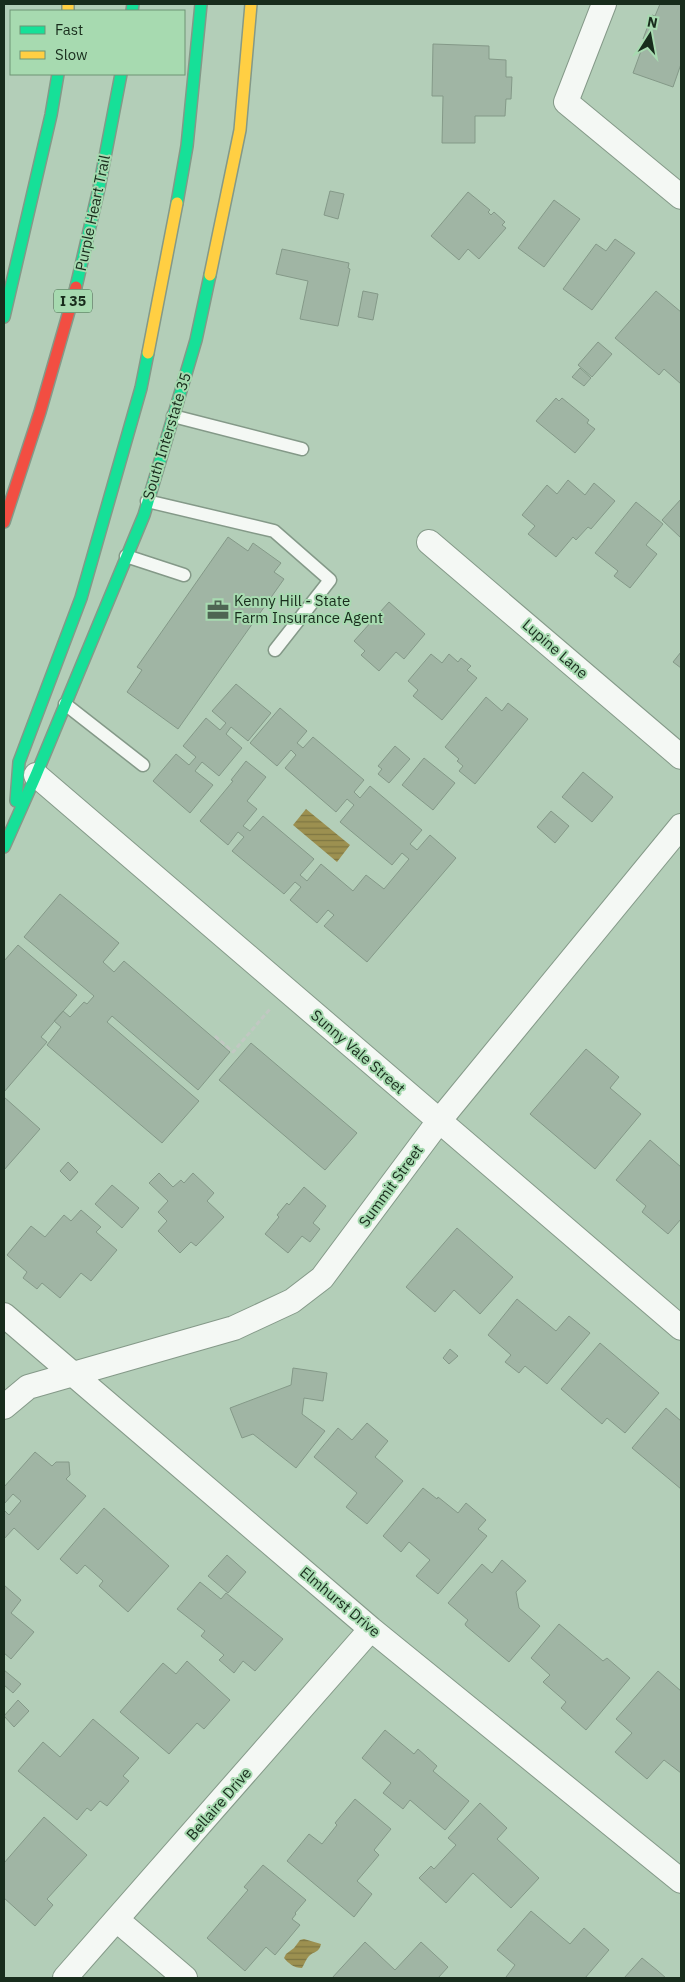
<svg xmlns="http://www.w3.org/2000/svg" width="685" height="1982" viewBox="0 0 685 1982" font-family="'IBM Plex Sans',sans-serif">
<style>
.water{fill:url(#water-rules)}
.building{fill:#a0b5a4;stroke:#849988}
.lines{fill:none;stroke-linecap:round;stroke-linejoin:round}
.lane-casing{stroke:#849988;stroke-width:15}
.street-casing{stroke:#849988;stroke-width:26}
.fast-casing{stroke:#849988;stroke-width:14}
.slow-casing{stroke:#849988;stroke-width:14}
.jam-casing{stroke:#849988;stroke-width:14}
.path{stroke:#c1c8c2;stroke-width:3;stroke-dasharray:5 2.5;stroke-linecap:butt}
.lane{stroke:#f4f8f4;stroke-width:12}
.street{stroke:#f4f8f4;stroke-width:24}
.fast{stroke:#16e098;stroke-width:11}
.slow{stroke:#ffcf43;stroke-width:11}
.jam{stroke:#f24e42;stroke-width:11}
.labels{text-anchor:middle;stroke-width:4;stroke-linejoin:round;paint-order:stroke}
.shield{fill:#a7dab0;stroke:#436048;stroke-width:1}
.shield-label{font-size:14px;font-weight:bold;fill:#182c1c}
.street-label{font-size:15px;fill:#182c1c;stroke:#a7dab0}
.poi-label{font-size:15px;fill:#182c1c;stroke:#a7dab0;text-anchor:start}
</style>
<defs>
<pattern id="water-rules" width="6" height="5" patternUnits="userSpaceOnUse" patternTransform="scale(1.25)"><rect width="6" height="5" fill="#9c9050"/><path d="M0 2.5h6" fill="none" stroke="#7e7642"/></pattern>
</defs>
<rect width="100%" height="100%" fill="#b3ceb8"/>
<path class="water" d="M306 809 350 845 337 862 293 825Z
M304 1939 321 1944C319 1953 314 1951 309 1956 306 1959 304 1965 302 1968 294 1968 288 1963 284 1958L286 1954 294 1948 300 1940Z"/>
<path class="building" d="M660 4H681V64L673 87 633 73 645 40 643 39 652 15 655 16Z
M433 44 489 46V59L506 60V77H512L511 99H506L505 116H475V143H442L443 96H432Z
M330 191 344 194 338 219 324 215Z
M468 192 490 210 488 212 491 215 494 212 505 222 502 225 506 228 479 259 468 249 459 260 431 236Z
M554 200 580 219 544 267 518 248Z
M615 239 635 253 592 310 563 289 596 244 606 251Z
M282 249 349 263 348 268 350 269 338 326 300 319 308 281 276 274Z
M363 291 378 294 373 320 358 317Z
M656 291 681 312V384L664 369 659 375 615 338Z
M598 342 612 354 592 377 578 365Z
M580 368 591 378 584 386 572 377Z
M556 398 559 401 562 398 589 420 587 423 595 429 575 453 536 421Z
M568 480 585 495 594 483 615 501 591 529 588 527 576 540 573 537 556 557 528 534 535 526 522 515 547 485 557 494Z
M681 499V538L662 520Z
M636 502 663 524 646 545 657 554 630 588 614 576 618 571 595 553Z
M228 537 248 551 253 543 281 563 274 572 284 579 178 729 127 692 142 670 137 667Z
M389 602 425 634 404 659 396 652 379 671 361 655 365 651 354 641Z
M681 652V668L673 662Z
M431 654 442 663 449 654 458 662 461 658 471 666 467 670 477 678 442 720 413 696 418 690 408 681Z
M236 684 271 713 248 741 231 727 226 734 242 748 219 776 202 762 195 771 213 785 190 813 153 781 176 754 189 765 196 757 183 746 206 718 220 730 226 723 212 711Z
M486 697 502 711 508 703 528 719 475 784 459 771 463 766 457 761 459 759 445 747Z
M280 708 307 731 297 743 303 748 313 737 364 780 354 792 360 798 370 786 422 830 410 844 417 850 430 835 456 858 367 962 324 926 334 915 328 910 317 923 290 900 301 887 295 882 284 894 232 851 244 837 238 832 228 845 200 821 233 781 231 780 246 761 266 777 247 801 257 809 243 826 250 831 263 816 314 859 300 875 307 881 321 864 353 891 366 875 384 889 409 859 402 853 392 865 340 822 354 805 347 799 336 812 285 768 296 755 291 750 277 766 250 743Z
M395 746 410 759 389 783 378 774 382 769 378 766Z
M424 758 455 783 433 810 402 785Z
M583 772 613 797 592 822 562 797Z
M551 811 569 826 555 843 537 827Z
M60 894 119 943 103 962 114 972 124 961 230 1052 198 1090 112 1016 107 1022 199 1101 162 1143 47 1045 61 1027 54 1021 63 1011 70 1017 84 1002 87 1004 94 996 24 937Z
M18 945 77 995 41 1037 47 1042 4 1092V961Z
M251 1043 357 1133 325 1170 219 1080Z
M586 1049 619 1077 610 1088 641 1114 595 1169 530 1114Z
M4 1097 40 1129 4 1170Z
M650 1140 681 1167V1219L668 1234 642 1212 646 1206 616 1180Z
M68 1162 78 1172 70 1181 60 1171Z
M159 1173 173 1187 181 1180 184 1183 193 1173 214 1193 207 1201 224 1217 196 1246 191 1242 180 1253 158 1231 167 1221 158 1212 168 1201 149 1183Z
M112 1185 139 1208 122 1228 95 1204Z
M304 1187 326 1206 313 1223 320 1229 310 1242 302 1236 288 1253 265 1234 279 1217 277 1215 287 1203 289 1205Z
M81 1210 101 1227 96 1232 117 1250 91 1281 81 1273 60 1298 42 1283 37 1289 23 1278 27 1272 7 1255 31 1226 45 1237 64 1215 71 1221Z
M457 1228 513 1277 480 1314 454 1290 435 1312 406 1287Z
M517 1299 556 1331 569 1316 590 1333 547 1384 525 1366 519 1373 505 1362 511 1355 488 1335Z
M600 1343 659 1393 625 1433 607 1418 602 1424 561 1389Z
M450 1349 458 1356 449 1364 443 1358Z
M293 1368 327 1373 323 1401 304 1398 302 1414 325 1431 296 1468 253 1434 242 1438 230 1408 291 1385Z
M666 1408 681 1421V1489L632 1448Z
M367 1423 388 1441 375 1457 403 1481 367 1524 346 1507 357 1493 314 1457 338 1428 352 1440Z
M35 1452 52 1466 56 1462H69L70 1475 66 1479 86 1496 38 1550 14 1528 4 1539V1510L9 1515 21 1501 13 1494 4 1504V1487Z
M423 1488 437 1499 438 1497 458 1513 466 1503 486 1520 478 1529 487 1536 438 1594 416 1576 430 1560 409 1542 401 1552 383 1536Z
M104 1508 169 1566 128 1612 99 1586 103 1581 85 1565 77 1574 60 1559Z
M227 1555 246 1572 228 1593 208 1576Z
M502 1560 526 1581 516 1592 519 1608 540 1626 509 1662 466 1626 465 1624 468 1620 448 1603 482 1564 492 1573Z
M200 1582 221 1599 226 1593 283 1639 255 1671 243 1661 234 1673 219 1660 224 1655 201 1636 205 1631 177 1609Z
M4 1585 21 1600 11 1613 34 1632 11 1659 4 1653Z
M559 1624 603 1661 607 1658 630 1678 586 1730 561 1708 566 1702 543 1682 550 1675 531 1658Z
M187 1661 230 1700 204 1729 197 1723 169 1754 120 1712 163 1663 176 1674Z
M4 1670 21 1684 13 1693 4 1685Z
M658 1671 681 1691V1773L664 1760 647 1779 615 1752 632 1733 616 1719Z
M18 1700 29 1711 14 1727 4 1716Z
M93 1719 139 1758 123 1776 129 1781 107 1806 100 1801 91 1811 87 1808 77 1820 18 1771 43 1742 60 1757Z
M385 1730 414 1754 418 1749 437 1766 433 1771 469 1801 445 1830 410 1800 403 1809 383 1793 391 1783 362 1758Z
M355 1799 391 1829 374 1850 379 1855 357 1881 372 1894 354 1917 287 1861 309 1834 322 1844 337 1825 335 1823Z
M480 1803 507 1828 497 1839 539 1878 511 1908 473 1873 446 1903 419 1878 431 1866 434 1869 456 1845 448 1838Z
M44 1817 87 1855 47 1899 53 1905 35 1926 4 1898V1863Z
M263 1865 306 1900 295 1913 296 1914 292 1919 300 1925 275 1955 266 1947 245 1971 207 1938 248 1890 244 1887Z
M531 1911 570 1944 584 1928 609 1950 585 1978H508L506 1977 515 1965 497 1950Z
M365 1942 395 1970 421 1942 448 1967 438 1978H332Z
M642 1958 658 1971 666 1978H624Z"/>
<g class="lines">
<g class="lane-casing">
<path id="lane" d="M173 416 302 449
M147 501 274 531 330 580 275 650
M126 556 184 575
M65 704 143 765"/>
</g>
<g class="street-casing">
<path id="street" d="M604 4 566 102 681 197
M429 542 681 757
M36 775 681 1328
M4 1315 371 1629 681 1881
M4 1407 28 1387 234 1328 292 1301 322 1278 439 1121 681 826
M117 1920 185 1978
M65 1978 371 1629"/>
</g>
<g class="fast-casing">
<path id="fast" d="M132 11 133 4
M177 203 187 146 201 4
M76 287 99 188 121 74
M4 317 51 115 58 74
M16 801 19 762 81 598 141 388 148 353
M4 847 36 775 144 515 196 340 210 275"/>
</g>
<g class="slow-casing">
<path id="slow" d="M68 4V11
M210 275 240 130 251 4
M148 353 177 203"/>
</g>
<g class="jam-casing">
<path id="jam" d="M4 522 40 412 76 287"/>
</g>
<path class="path" d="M215 1036 233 1052 270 1009"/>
<use href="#lane" class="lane"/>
<use href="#street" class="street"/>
<use href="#fast" class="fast"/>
<use href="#slow" class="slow"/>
<use href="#jam" class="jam"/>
</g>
<defs>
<g id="office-bare" transform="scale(1.725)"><path d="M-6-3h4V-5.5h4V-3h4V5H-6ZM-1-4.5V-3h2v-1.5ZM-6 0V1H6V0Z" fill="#4e6553" stroke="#a7dab0" stroke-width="2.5" paint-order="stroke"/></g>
</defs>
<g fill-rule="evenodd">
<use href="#office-bare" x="218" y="610"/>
</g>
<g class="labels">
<rect class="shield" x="54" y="289.5" width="38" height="23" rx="4"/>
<g class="shield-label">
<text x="73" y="306">I 35</text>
</g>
<g class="street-label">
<text transform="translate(93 213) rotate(-78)" y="5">Purple Heart Trail</text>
<text transform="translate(167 436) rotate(-73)" y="5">South Interstate 35</text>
<text transform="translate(555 649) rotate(41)" y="5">Lupine Lane</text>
<text transform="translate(358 1052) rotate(41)" y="5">Sunny Vale Street</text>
<text transform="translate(391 1186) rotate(-54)" y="5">Summit Street</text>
<text transform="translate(340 1602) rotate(40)" y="5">Elmhurst Drive</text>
<text transform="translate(219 1804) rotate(-49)" y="5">Bellaire Drive</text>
</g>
<g class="poi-label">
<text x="234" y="606">Kenny Hill - State<tspan x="234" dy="17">Farm Insurance Agent</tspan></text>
</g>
</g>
<rect width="685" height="1982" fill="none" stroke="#182c1c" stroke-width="10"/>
<rect x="10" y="10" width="175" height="65" fill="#a7dab0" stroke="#6e9475"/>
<rect x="20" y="26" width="25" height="8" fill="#16e098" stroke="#6e9475"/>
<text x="55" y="35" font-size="15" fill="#182c1c">Fast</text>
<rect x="20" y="51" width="25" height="8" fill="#ffcf43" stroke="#6e9475"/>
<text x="55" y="60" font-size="15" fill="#182c1c">Slow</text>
<g transform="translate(650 35) rotate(11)" stroke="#a7dab0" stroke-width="4" paint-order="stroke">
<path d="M0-4L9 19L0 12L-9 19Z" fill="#182c1c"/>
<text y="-8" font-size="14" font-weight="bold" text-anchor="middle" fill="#182c1c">N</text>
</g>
</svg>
